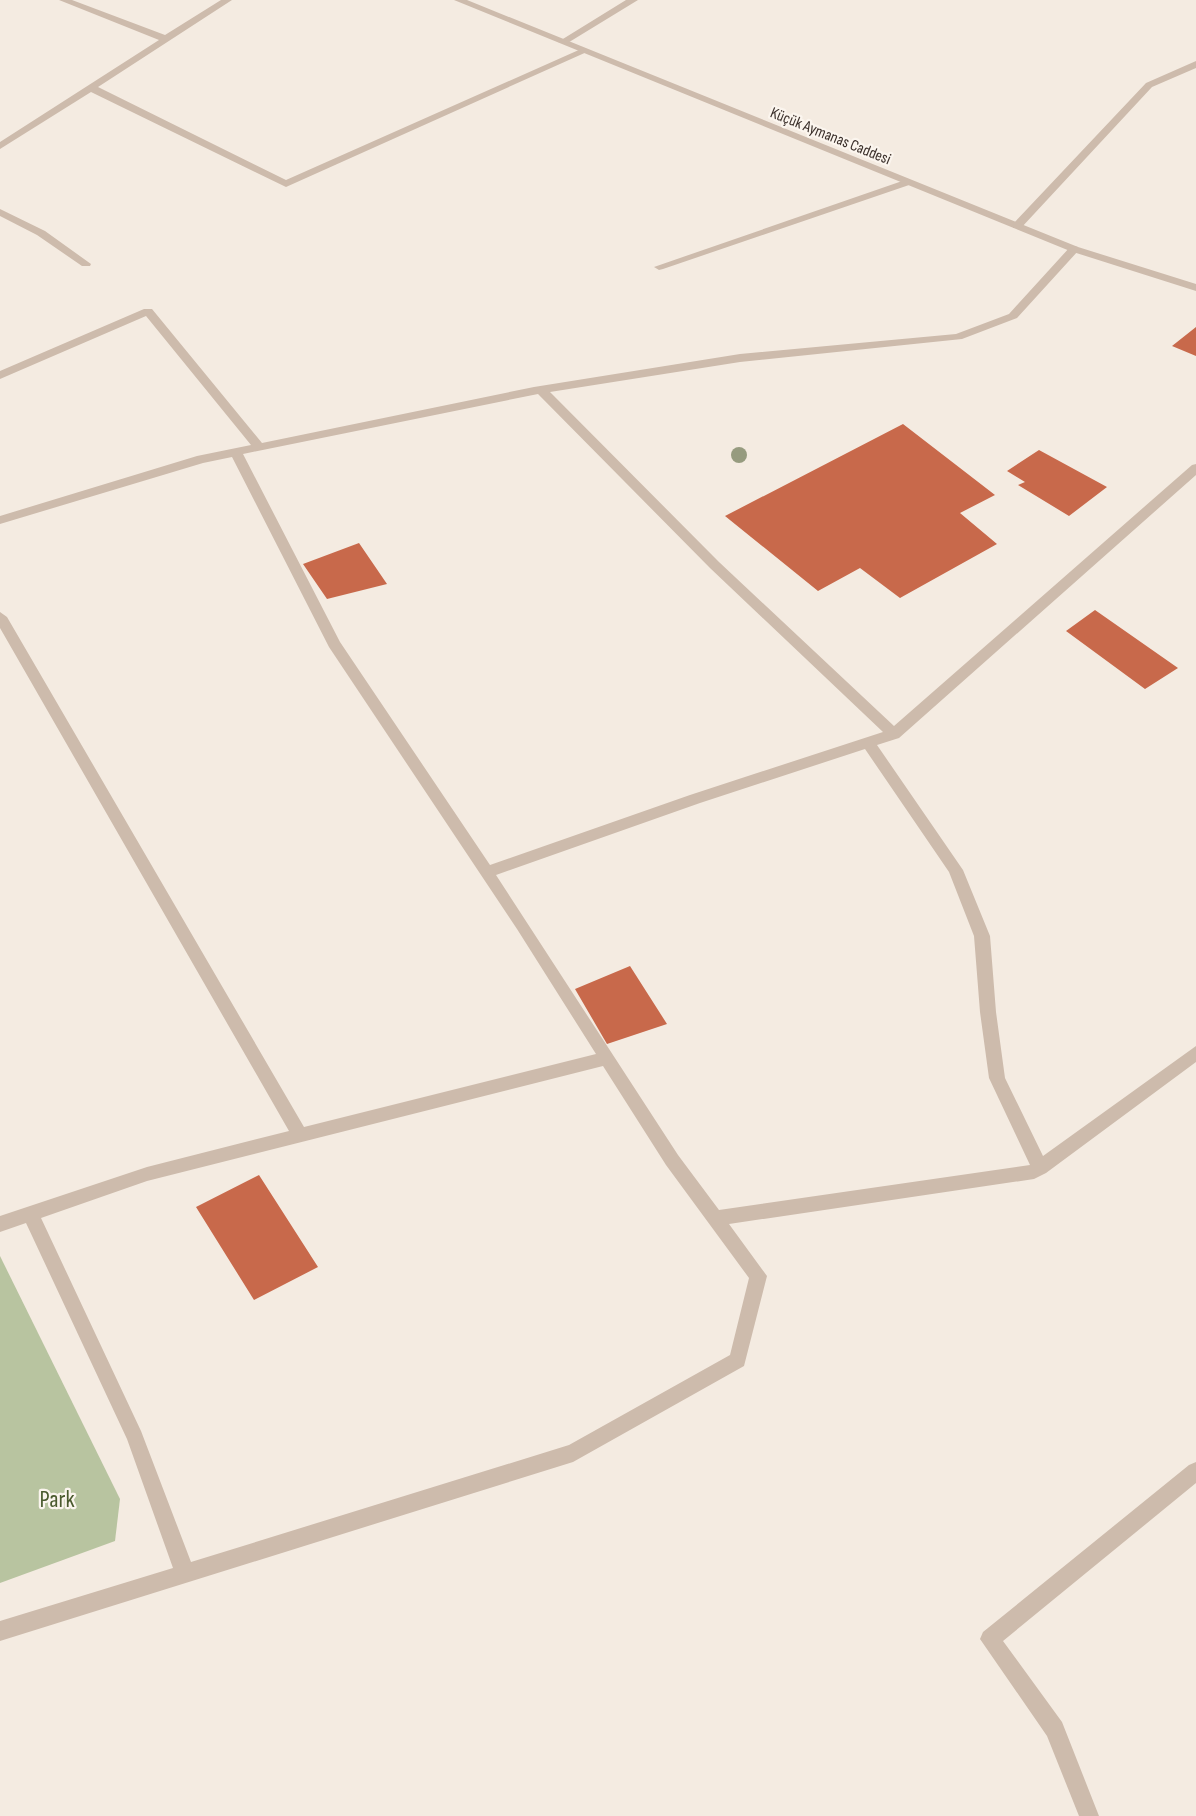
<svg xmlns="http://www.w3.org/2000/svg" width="1196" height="1816" viewBox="0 0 1196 1816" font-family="'Sofia Sans Condensed',sans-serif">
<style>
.green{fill:#b8c4a0}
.building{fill:#c8694b}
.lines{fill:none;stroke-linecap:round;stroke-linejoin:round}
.minor{fill:#cdbbac;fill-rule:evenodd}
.tertiary{fill:#cdbbac;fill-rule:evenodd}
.tree{fill:#969b7f}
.labels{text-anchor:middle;stroke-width:4.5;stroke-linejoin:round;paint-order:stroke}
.far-street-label{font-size:16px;fill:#3b302b;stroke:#fbf5ee}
.near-park-label{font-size:24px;fill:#4a5a2e;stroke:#fbf5ee}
</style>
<rect width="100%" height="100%" fill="#f4ebe1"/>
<path class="green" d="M0 1256 120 1499 115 1541 0 1583Z"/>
<path class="building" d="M1196 327V356L1172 346Z
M903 424 995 495 960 513 997 544 900 598 860 568 818 591 725 516Z
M1039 450 1107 487 1069 516 1018 485 1025 482 1007 471Z
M359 543 387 584 327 599 303 564Z
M1095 610 1178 668 1145 689 1066 631Z
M630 966 667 1024 607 1044 575 989Z
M259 1175 318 1267 254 1300 196 1207Z"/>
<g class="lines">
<path class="minor" d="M59 0H72L165 35 221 0H232L98 87 286 180 581 49 589 51 286 187 91 92 0 149V142L159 40Z
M626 0H638L566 44 558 42Z
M1196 61V68L1152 87 1021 228H1013V224L1146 83Z
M908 179 913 182 912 184 663 269 659 270 654 267Z
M0 209 45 231 91 264 90 266H82L37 235 0 216Z
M1074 246 1078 247V251L1017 318 962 339 740 362 550 392 719 562 894 726 1192 465 1196 464V475L899 738 877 745 963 870 990 936 996 1012 1005 1078 1043 1156 1196 1046V1062L1046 1173 1034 1179 729 1224 767 1276 744 1366 573 1462 0 1641V1621L173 1568 127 1439 26 1223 0 1232V1216L147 1167 289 1131 0 628V612L7 617 304 1127 596 1054 517 929 329 647 232 457 203 463 0 524V516L197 456 251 445 146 316 0 379V371L144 309H152L262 443 534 387 740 354 956 334 1009 314 1070 247ZM538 394 710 568 883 732 690 795 490 865 340 642 243 454ZM865 749 949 872 974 936 980 1012 989 1078 1030 1165 719 1210 678 1155 496 875 700 803ZM603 1066 666 1165 749 1278 730 1355 569 1445 191 1562 141 1431 41 1218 147 1181Z
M1196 1462V1483L1003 1641 1062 1722 1099 1816H1079L1047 1736 980 1639 983 1632 1189 1465Z"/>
<path class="tertiary" d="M454 0H467L1078 247 1196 284V291L1070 251Z"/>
</g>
<circle class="tree" cx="739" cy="455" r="8"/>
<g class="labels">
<g class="far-street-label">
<text transform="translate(831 135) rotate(22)" y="6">Küçük Aymanas Caddesi</text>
</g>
<g class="near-park-label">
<text x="57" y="1507">Park</text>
</g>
</g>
</svg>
